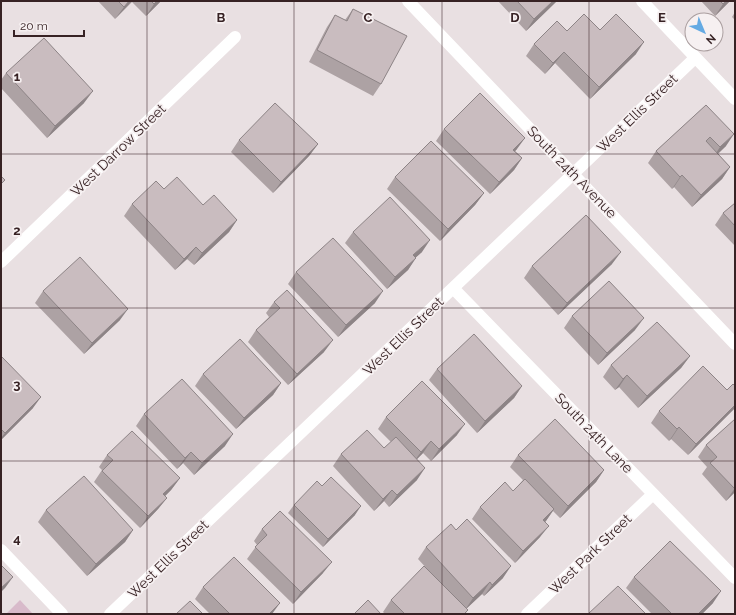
<svg xmlns="http://www.w3.org/2000/svg" width="736" height="615" viewBox="0 0 736 615" font-family="Raleway,sans-serif">
<style>
.green{fill:#d8baca}
.lines{fill:none;stroke-linecap:round;stroke-linejoin:round}
.minor{stroke:#fff;stroke-width:12}
.wall{fill:#ada2a4}
.shaded-wall{fill:#8d8486}
.building{fill:#c9bcbf;stroke:#8d8486}
.grid{fill:none;stroke:#372224;stroke-width:1;stroke-opacity:0.55}
.labels{text-anchor:middle;stroke-width:3.5;stroke-linejoin:round;paint-order:stroke}
.street-label{font-size:14px;fill:#372224;stroke:#f6f0f1}
.grid-label{font-size:13px;text-anchor:middle;font-weight:bold;fill:#372224;stroke:#f6f0f1;stroke-width:3.5;stroke-linejoin:round;paint-order:stroke}
</style>
<rect width="100%" height="100%" fill="#e9e0e2"/>
<path class="green" d="M20 600 33 614H6Z"/>
<g class="lines">
<path class="minor" d="M408 1 735 344
M642 1 735 99
M1 262 235 37
M453 288 735 578
M1 550 62 614
M110 614 695 58
M527 614 653 494"/>
</g>
<path class="wall" d="M98 1H161L146 16 132 2 115 19Z
M498 1H557L526 31Z
M701 1H730L715 16Z
M353 9 381 84 373 96 309 62 327 27 335 15 345 20Z
M735 12V20L732 17Z
M600 30 636 54 590 99 555 63 545 74 526 56 534 44 567 31Z
M6 73 84 103 47 138 1 88V80Z
M706 105 726 146 718 154 730 167 722 179 692 207 674 187 672 189 648 163 656 151Z
M444 129 517 149 515 151 522 158 514 170 490 194 436 141Z
M239 140 318 144 309 156 273 193 231 152Z
M395 177 484 193 475 205 440 241 387 189Z
M164 189 203 205 237 220 229 232 194 265 187 259 175 270 124 216 132 204Z
M735 203V246L715 225 723 213Z
M353 232 422 252 415 258 408 270 387 289 345 243Z
M612 264 558 315 524 278 532 266Z
M296 272 375 303 338 337 288 284Z
M43 291 120 320 84 354 35 303Z
M274 302 324 352 288 385 248 342 256 330 269 317 266 313Z
M572 316 635 330 598 365 564 328Z
M690 356 681 368 638 408 619 387 615 390 603 377 611 365Z
M1 358 33 408 1 440Z
M437 369 522 386 514 398 477 433 429 380Z
M203 374 281 383 273 395 236 429 195 386Z
M735 386V408L688 455 671 439 669 441 651 423 659 411 727 390Z
M144 414 225 446 194 475 183 463 177 469 136 426Z
M386 417 457 435 431 461 423 453 417 459V480L389 507 384 501 374 511 333 466 341 454 384 448 391 442 378 429Z
M735 419V492L726 501 702 474 707 467 698 457 706 445Z
M107 455 180 478 171 490 165 496 167 498 158 509 140 528 94 482 102 470 99 467Z
M518 455 604 470 596 482 560 518 553 511 545 522 540 537 515 563 472 519 480 507 513 491 523 480 510 467Z
M294 505 355 515 323 547 288 513Z
M46 510 133 530 125 542 87 576 38 522Z
M262 529 323 573 293 604 247 559 257 545 254 541Z
M456 530 503 578 484 596 482 594 467 608 466 614H385L383 612 391 600 430 572 418 559 426 547Z
M634 577 713 603 702 614H652L626 588Z
M203 587 272 614H210L195 599Z"/>
<path class="shaded-wall" d="M129 1H132L115 19 124 7Z
M157 1H161L146 16 154 4Z
M553 1H557L526 31 534 19Z
M726 1H730L715 16 723 4Z
M644 42 636 54 590 99 599 87Z
M564 52 555 63 545 74 553 63Z
M93 91 84 103 47 138 55 126Z
M734 134 726 146 712 159 720 147Z
M525 138 517 149 505 162 513 150Z
M318 144 309 156 273 193 281 182Z
M522 158 514 170 490 194 499 182Z
M730 167 722 179 692 207 701 195Z
M682 175 674 187 672 189 680 177Z
M484 193 475 205 440 241 448 229Z
M237 220 229 232 194 265 202 253Z
M430 240 422 252 405 267 413 255Z
M196 247 187 259 175 270 184 259Z
M621 252 612 264 558 315 567 303Z
M416 258 408 270 387 289 395 277Z
M383 291 375 303 338 337 346 325Z
M128 309 120 320 84 354 92 343Z
M644 318 635 330 598 365 607 353Z
M333 340 324 352 288 385 297 374Z
M690 356 681 368 638 408 647 396Z
M627 375 619 387 615 390 623 379Z
M281 383 273 395 236 429 244 418Z
M522 386 514 398 477 433 485 421Z
M41 397 33 408 1 440V438L5 433Z
M735 405V408L688 455 696 444Z
M465 424 457 435 431 461 439 449Z
M679 427 671 439 669 441 677 429Z
M233 434 225 446 194 475 202 463Z
M431 441 423 453 412 464 421 452Z
M191 452 183 463 177 469 185 458Z
M425 468 417 480 389 507 397 495Z
M604 470 596 482 560 518 568 506Z
M180 478 171 490 155 506 163 494Z
M735 488V492L726 501Z
M392 490 384 501 374 511 383 499Z
M167 498 158 509 140 528 148 516Z
M361 506 355 515 323 547 328 539Z
M554 509 546 521 535 532 543 520Z
M549 526 540 537 515 563 523 551Z
M133 530 125 542 87 576 96 564Z
M332 562 323 573 293 604 301 592Z
M511 566 503 578 484 596 492 585Z
M13 577 5 588 1 592V588Z
M490 582 482 594 465 610 473 598Z
M721 591 713 603 702 614H698Z
M280 603 272 614H269Z"/>
<path class="building" d="M118 1H129L124 7Z
M151 1H157L154 4Z
M517 1H553L534 19Z
M720 1H726L723 4Z
M353 9 407 36 381 84 317 50 335 15 347 21Z
M584 14 600 30 616 14 644 42 599 87 564 52 553 63 534 44 557 21 567 31Z
M44 38 93 91 55 126 6 73Z
M480 93 525 138 513 150 522 158 499 182 444 129Z
M275 103 318 144 281 182 239 140Z
M706 105 734 134 720 147 710 137 706 141 730 167 701 195 682 175 680 177 656 151Z
M431 141 484 193 448 229 395 177Z
M1 176 5 180 1 184Z
M177 177 203 205 214 195 237 220 202 253 196 247 184 259 132 204 156 181 164 189Z
M390 197 430 240 413 255 416 258 395 277 353 232Z
M735 203V226L723 213Z
M586 215 621 252 567 303 532 266Z
M333 238 383 291 346 325 296 272Z
M80 257 128 309 92 343 43 291Z
M609 281 644 318 607 353 572 316Z
M287 290 333 340 297 374 256 330 280 308 274 302Z
M657 322 690 356 647 396 627 375 623 379 611 365Z
M474 334 522 386 485 421 437 369Z
M240 339 281 383 244 418 203 374Z
M2 357 41 397 5 433 1 429V358Z
M703 366 727 390 733 384 735 386V405L696 444 679 427 677 429 659 411Z
M182 379 233 434 202 463 191 452 185 458 144 414Z
M422 381 465 424 439 449 431 441 421 452 386 417Z
M555 419 604 470 568 506 518 455Z
M735 419V489L710 463 717 457 706 445Z
M367 430 384 448 396 437 425 468 397 495 392 490 383 499 341 454Z
M132 431 180 478 163 494 167 498 148 516 102 471 113 460 107 455Z
M84 476 133 530 96 564 46 510Z
M331 477 361 506 328 539 294 505 317 481 322 486Z
M525 479 554 509 543 520 549 526 523 551 480 507 505 482 513 491Z
M280 511 332 562 301 592 255 547 267 535 262 529Z
M467 519 511 566 492 585 490 582 473 598 426 547 451 524 456 530Z
M670 541 721 591 698 614H672L634 577Z
M234 557 280 603 269 614H230L203 587Z
M1 565 13 577 1 588Z
M424 566 468 610 464 614H405L391 600Z
M618 586 646 614H588Z
M368 600 381 614H354Z
M190 601 203 614H176Z"/>
<path class="grid" d="M147 1V614M294 1V614M442 1V614M589 1V614M1 154H735M1 308H735M1 461H735"/>
<g class="labels">
<g class="street-label">
<text transform="translate(637 113) rotate(-44)" y="5">West Ellis Street</text>
<text transform="translate(118 150) rotate(-44)" y="5">West Darrow Street</text>
<text transform="translate(572 172) rotate(46)" y="5">South 24th Avenue</text>
<text transform="translate(403 336) rotate(-44)" y="5">West Ellis Street</text>
<text transform="translate(594 433) rotate(46)" y="5">South 24th Lane</text>
<text transform="translate(590 554) rotate(-44)" y="5">West Park Street</text>
<text transform="translate(168 559) rotate(-44)" y="5">West Ellis Street</text>
</g>
</g>
<g class="grid-label">
<text x="221" y="22">B</text>
<text x="368" y="22">C</text>
<text x="515" y="22">D</text>
<text x="662" y="22">E</text>
<text x="17" y="81">1</text>
<text x="17" y="235">2</text>
<text x="17" y="389">3</text>
<text x="17" y="543">4</text>
</g>
<rect width="736" height="615" fill="none" stroke="#372224" stroke-width="4"/>
<g transform="translate(704 32) rotate(136)"><circle r="19" fill="#f6f0f1" stroke="#aa9e9f"/>
<path d="M0-3L7 15L0 10L-7 15Z" fill="#64aae3"/>
<text y="-6" font-size="11" font-weight="bold" text-anchor="middle" fill="#372224">N</text>
</g>
<path d="M14 30v6h70v-6" fill="none" stroke="#372224" stroke-width="2"/>
<text x="20" y="30" font-size="12" fill="#372224" stroke="#f6f0f1" stroke-width="3" paint-order="stroke">20 m</text>
</svg>
